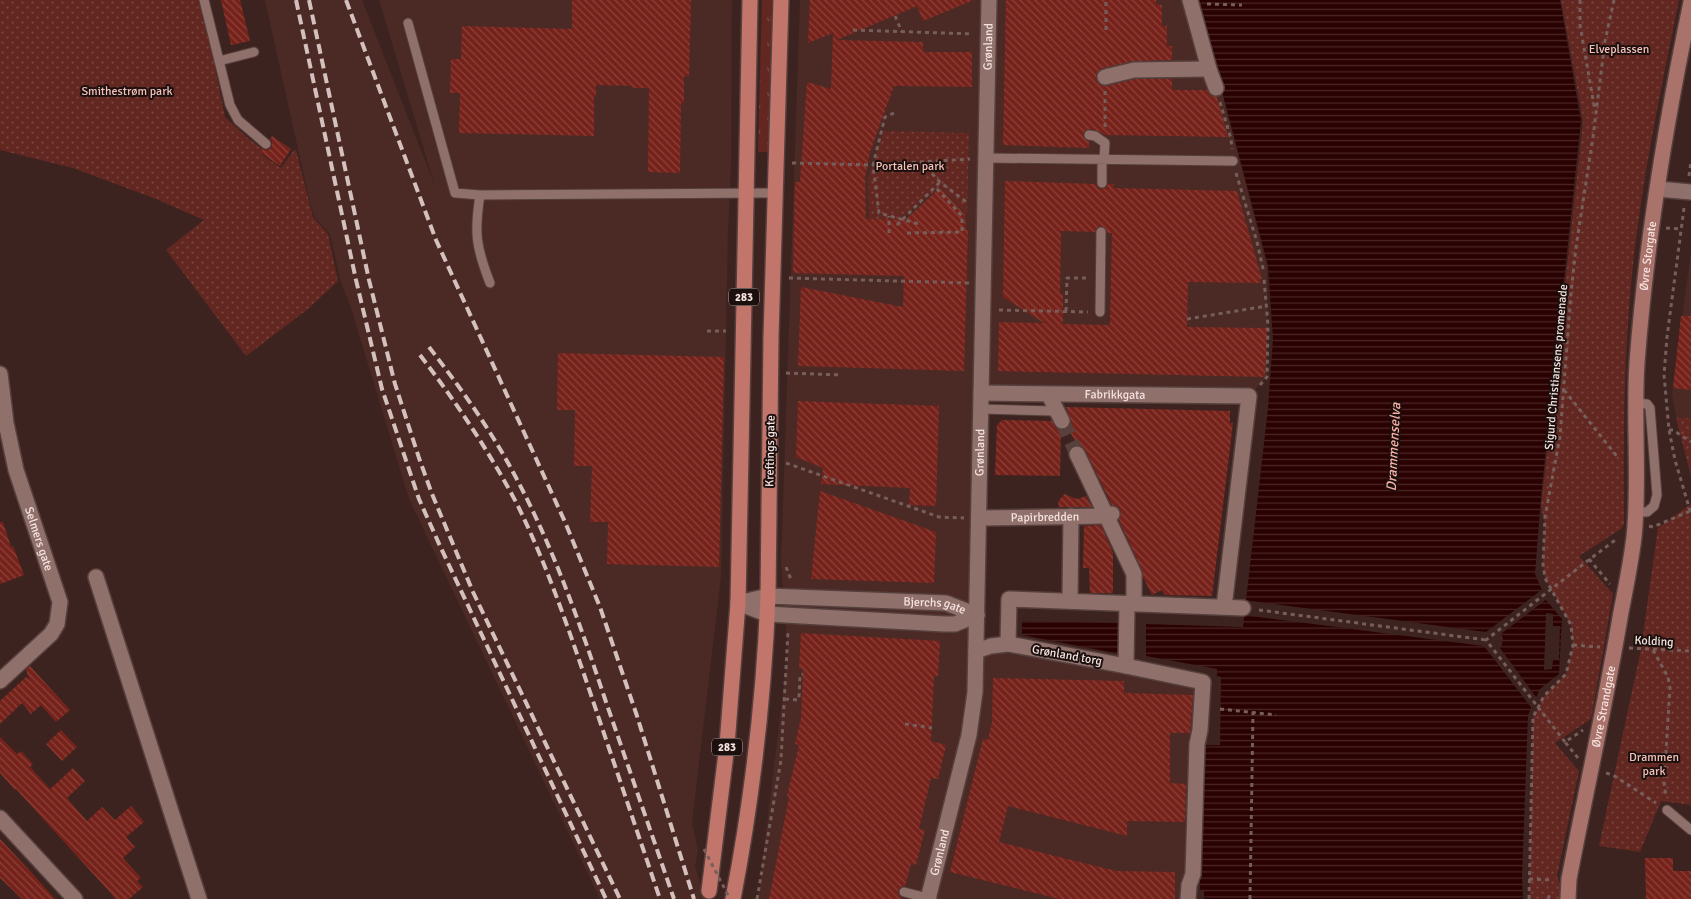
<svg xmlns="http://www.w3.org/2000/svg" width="1691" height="899" viewBox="0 0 1691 899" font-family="Signika,sans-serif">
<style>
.built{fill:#4b2925}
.grass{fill:url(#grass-tufts)}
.park{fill:url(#park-dots)}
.water{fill:url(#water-rules)}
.pier{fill:#3d231f}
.building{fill:url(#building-back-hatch);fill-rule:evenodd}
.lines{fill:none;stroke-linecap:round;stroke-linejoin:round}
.street-tunnel{stroke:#59403c;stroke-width:15;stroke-dasharray:15 8;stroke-linecap:butt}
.lane-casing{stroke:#56403d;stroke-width:11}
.street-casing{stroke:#56403d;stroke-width:18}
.secondary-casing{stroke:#56403d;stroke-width:18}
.primary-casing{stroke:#56403d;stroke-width:18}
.path{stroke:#765f5b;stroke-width:3;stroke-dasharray:4 4;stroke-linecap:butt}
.lane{stroke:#90706b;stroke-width:9}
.street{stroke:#90706b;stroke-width:15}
.secondary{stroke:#a9726a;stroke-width:15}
.primary{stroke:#c2756a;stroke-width:15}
.rail{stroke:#d4c0bd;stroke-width:4;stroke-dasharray:10 5;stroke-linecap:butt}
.path-bridge{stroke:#765f5b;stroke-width:3;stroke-dasharray:4 4;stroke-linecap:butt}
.labels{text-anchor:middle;stroke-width:4;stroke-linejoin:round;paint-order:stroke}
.shield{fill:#1c100e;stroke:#b5a4a2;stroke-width:1}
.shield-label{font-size:11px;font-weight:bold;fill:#f6e4e1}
.street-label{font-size:12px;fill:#f6e4e1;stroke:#1c100e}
.park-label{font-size:12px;fill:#f5c2ba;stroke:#1c100e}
.water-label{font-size:14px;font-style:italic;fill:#faafa4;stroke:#1c100e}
</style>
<defs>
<pattern id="grass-tufts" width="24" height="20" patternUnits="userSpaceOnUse" patternTransform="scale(1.25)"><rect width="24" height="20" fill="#622720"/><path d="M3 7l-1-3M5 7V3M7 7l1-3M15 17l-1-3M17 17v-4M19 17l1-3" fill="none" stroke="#794640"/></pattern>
<pattern id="park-dots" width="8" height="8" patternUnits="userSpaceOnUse" patternTransform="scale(1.25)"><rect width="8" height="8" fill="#622720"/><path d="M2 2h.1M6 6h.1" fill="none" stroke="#794640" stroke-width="1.8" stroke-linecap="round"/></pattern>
<pattern id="water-rules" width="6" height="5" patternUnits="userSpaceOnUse" patternTransform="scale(1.25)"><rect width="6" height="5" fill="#2a0101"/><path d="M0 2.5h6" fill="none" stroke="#4a2626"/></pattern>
<pattern id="building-back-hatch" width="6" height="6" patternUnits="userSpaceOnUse" patternTransform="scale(1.25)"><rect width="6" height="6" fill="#76221a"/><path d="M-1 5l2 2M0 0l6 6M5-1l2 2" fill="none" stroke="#8a423b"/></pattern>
</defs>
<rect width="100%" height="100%" fill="#3d231f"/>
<path class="built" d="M265 0H362L435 186 379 0H732L731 166 728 232 721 577 692 822 698 850 695 866 701 886 708 899H600L409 499 351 308 341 282 330 234 314 216 308 194Z
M800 0H1198L1267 266V377L1249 396 982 393 976 651H997L1201 688 1188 899H758L788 652 781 563Z
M1691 251V418H1676L1672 394Z"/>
<path class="grass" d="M762 0H772L768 152H758Z"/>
<path class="park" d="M0 0H199L213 57 225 117 249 139 264 150 262 155 281 168 294 150H296L313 217 328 234 338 281 308 309 246 356 166 250 204 220 156 199 73 168 0 150Z
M1561 0H1679C1664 75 1648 149 1638 224 1624 323 1623 424 1624 524L1621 529 1579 556 1613 594 1591 719 1555 743 1579 771 1557 876 1561 886 1560 899H1529L1533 717 1544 696 1566 674 1573 645 1571 625 1545 578 1543 565 1545 524 1541 507 1583 121Z
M884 131 969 133 967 215 940 187 895 222H869L868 179Z
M1676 418H1691V476Z
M1691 504V805L1661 801 1640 852 1599 846 1641 649 1658 528Z"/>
<path class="water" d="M1198 0H1560L1581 121 1541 497 1535 574 1546 600 1562 619 1559 674 1540 689 1528 715 1522 876 1523 899H1204V891L1200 890V881L1198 880 1202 745H1220L1221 677 1217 676V669L1146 656V624L1243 627 1268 408 1273 339 1268 266Z
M1022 621 1121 623 1120 654 1022 635Z"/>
<path class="pier" d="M1544 588 1548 598 1501 634 1503 638 1502 645 1500 648 1538 700 1533 710 1484 646 1242 615 1244 600 1486 632Z
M1546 613 1553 614V626H1560L1559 660H1553L1552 669 1544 670Z"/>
<path class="building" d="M221 0H240L250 41 231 45Z
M572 0H691L689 76H684V103H681L680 173 648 172 649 88H632V86L596 85V96H594V136L459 133 460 93H450L451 59H461L462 26 572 29Z
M810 0H974L923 21 917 6 837 40 923 42V52H972V87L894 86 870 152 865 177 866 219 905 220 940 188 965 215 966 230H968L964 371 798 366 801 287 903 307 904 276 793 273 795 182H800L807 82 831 89 833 33 808 43Z
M1006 0H1156V5H1162V26H1167V46H1172V60L1134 61 1103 68 1096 74V80L1099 84 1107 86 1135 79H1172V90H1207L1210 95 1217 97 1228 137 1105 135 1098 131 1090 129 1085 131 1083 134 1085 139 1089 141V148L1003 145Z
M272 136 291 149 280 166 261 153 263 149 268 150 271 148 272 142 270 139Z
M1005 181 1096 184 1098 188 1102 189 1106 188 1108 184H1114L1113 188 1237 191 1262 279H1260L1261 283 1188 282 1187 327 1267 328 1265 377 998 371 999 322 1044 323 1003 297ZM1102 226 1106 229 1107 233H1112L1110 325 1063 324V294H1060L1061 231 1095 232 1098 227Z
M1681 316H1691V390L1673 388Z
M558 353 724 357 719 567 607 564 608 522H590L592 466H574L575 410H557Z
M798 401 939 406 936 506 909 505 910 488 821 484 823 468 796 457Z
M1066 407 1230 411V423H1233L1212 596 1165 595 1162 590 1152 595 1143 577 1142 570 1119 520 1121 515V511L1118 507 1112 505 1085 450 1082 446 1077 445 1068 428 1071 421Z
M1002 420 1052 421 1056 428 1061 430 1060 476 995 475 997 425Z
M820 491 936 532 934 583 811 579Z
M1064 494 1077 499 1086 496 1092 507H1059L1058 502Z
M0 522H3L11 547 13 546 24 575 0 584Z
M1101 525 1113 553V593H1090L1089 568H1083L1084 526Z
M801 633 940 641 938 676H934L931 741 946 745 938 779 931 778 919 829 925 830 916 865 911 864 905 886H902L898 890V894L902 899H769L789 797 787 796 799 745 795 744 801 718 803 669 799 668Z
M30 666 70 710 56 722 41 705 31 714 22 703 0 724V701L26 677 29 680 26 669Z
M993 678 1124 681V693L1193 695 1190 733H1170V783L1186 784 1185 822 1127 821V836L1008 806 999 842 1116 871 1175 872V899H1059L950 872 983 739 988 740 992 722Z
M61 730 77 747 62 761 46 744Z
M0 737 17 754 21 751 33 764 30 767 50 789 73 768 85 781 67 798 87 821 102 807 115 820 131 806 144 822 126 837 135 847 123 858 141 878 137 881 143 887 129 899H116L16 789 15 790 0 773Z
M0 839 31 872 55 899H22L0 878Z
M1645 858H1673V871H1691V899H1646Z"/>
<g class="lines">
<path class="street-tunnel" d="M1062 421 1077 454"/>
<g class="lane-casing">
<path id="lane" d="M204 0 230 105 238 120 266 144
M408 23 455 193 480 195
M219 61 254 52
M1089 135 1095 136 1105 143 1104 159
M986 158 1233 161
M1102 183V159
M490 283C476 247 474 233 480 195L774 193
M1100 312 1101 232
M981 409 1052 411
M1636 512H1647L1654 506 1657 495 1650 408 1647 404 1636 403
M1667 810 1691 830
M904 892 932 899"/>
</g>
<g class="street-casing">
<g id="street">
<path d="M1190 0 1209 69 1216 88"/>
<path d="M1105 77 1134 70 1209 69"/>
<path d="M1658 189 1691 192"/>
<path id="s1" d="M0 374 6 423 16 470 60 602 57 624 51 634 0 681"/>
<path id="s2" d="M981 393 1249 396 1224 607"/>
<path d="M1049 395 1062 421"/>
<path d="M1077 454 1134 574V603"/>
<path id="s3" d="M979 518 1106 516 1112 514"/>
<path d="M96 577 199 899"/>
<path d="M1070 601 1071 516"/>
<path d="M738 603 767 614 944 624H955L977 615"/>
<path id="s4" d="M738 603 768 596 946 603 977 615"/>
<path d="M1127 603 1126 666 1203 682 1200 730 1197 744 1193 874 1189 885 1188 899"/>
<path d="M976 651 991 646 1008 644"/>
<path d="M1126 666 1008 644 1009 599 1243 608"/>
<path d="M0 818 75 899"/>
<path id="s5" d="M928 899 969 735 975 692 989 0"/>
</g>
</g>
<g class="secondary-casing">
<g id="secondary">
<path id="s6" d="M1568 899 1569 879C1586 790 1606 702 1621 612 1626 587 1631 562 1634 537 1640 480 1633 421 1637 363 1646 242 1666 121 1691 2"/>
</g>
</g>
<g class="primary-casing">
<path id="primary" d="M709 891 727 745 738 603 750 0
M733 899C752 800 764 697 768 596L771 337 781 0"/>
</g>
<path class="path" d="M1580 0V25L1595 111
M1207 4 1242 5
M895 16 902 32
M853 30 973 34
M1106 30V0
M1220 102 1231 139 1232 149
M894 113 885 117 873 165 879 213 919 224
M1105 127V91
M921 162 940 182 969 204
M792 163 873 165 970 159
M1236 173 1257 242 1264 273
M1689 176 1691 161
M1684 208 1667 337 1664 375 1669 430 1675 460 1691 514
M897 225 940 182
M1666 228 1681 229
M889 233V216
M907 233 962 232V216L935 187
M789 278 969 283
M999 310 1088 312
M1066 311 1067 278H1088
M1187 319 1267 306
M707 331H726
M786 373 842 375
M1260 385 1267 377 1268 325 1264 279
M1564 390 1619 459
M1669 430H1673L1691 442
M786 463 939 517 964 518
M1649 526 1653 527 1690 511
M1589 559 1610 584
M1586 562 1618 538
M786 567 792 582
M1259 610 1486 640
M1573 645 1600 647
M1629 648 1691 651
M1653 650 1668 677 1670 688 1664 782 1666 797
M785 699 798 700 799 698 800 675 803 674
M1220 709 1276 715
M905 724 932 728
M1578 758 1565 742 1583 730
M1606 773 1613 775 1656 803
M1529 879 1553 880
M757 899 781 760 788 631
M1250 899 1253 712
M1529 899 1533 717 1544 696 1566 674 1573 645 1571 625 1545 578 1543 565 1545 517 1560 436 1571 293 1576 247 1593 137 1605 41 1614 0
M1548 899 1551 892"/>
<use href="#lane" class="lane"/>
<use href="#street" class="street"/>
<use href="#secondary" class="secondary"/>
<use href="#primary" class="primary"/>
<path class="rail" d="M296 0 356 280 382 389 419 499 440 546 606 899
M309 0 369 280 395 384 419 458 432 494 473 592 620 899
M346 0 436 240 565 522 600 607 637 716 694 899
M429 347C459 386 489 427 513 472 552 544 579 621 605 699 628 766 651 832 674 899
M420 355C456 402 489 451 517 504 547 565 569 630 591 695 614 763 637 831 660 899"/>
<path class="path-bridge" d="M1565 742 1486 640 1586 562
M704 849 730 899"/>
</g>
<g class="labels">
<g class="shield">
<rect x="729" y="288.5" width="30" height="17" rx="4"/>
<rect x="712" y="738.5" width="30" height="17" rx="4"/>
</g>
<g class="shield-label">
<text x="744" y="301">283</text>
<text x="727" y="751">283</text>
</g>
<g class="street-label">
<text dy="4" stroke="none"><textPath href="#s5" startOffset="858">Grønland</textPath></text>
<text dy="4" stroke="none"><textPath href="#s6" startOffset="650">Øvre Storgate</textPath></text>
<text transform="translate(1556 367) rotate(-85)" y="4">Sigurd Christiansens promenade</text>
<text dy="4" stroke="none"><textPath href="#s2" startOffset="134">Fabrikkgata</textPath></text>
<text transform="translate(770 451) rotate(-89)" y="4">Kreftings gate</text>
<text dy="4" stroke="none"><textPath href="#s5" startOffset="452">Grønland</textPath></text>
<text dy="4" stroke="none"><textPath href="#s3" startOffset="66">Papirbredden</textPath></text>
<text dy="4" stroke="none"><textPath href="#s1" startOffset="170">Selmers gate</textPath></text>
<text dy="4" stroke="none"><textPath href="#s4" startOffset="198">Bjerchs gate</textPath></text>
<text transform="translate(1654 641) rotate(3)" y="4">Kolding</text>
<text transform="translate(1067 655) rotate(10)" y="4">Grønland torg</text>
<text dy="4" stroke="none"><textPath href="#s6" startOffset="196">Øvre Strandgate</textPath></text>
<text dy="4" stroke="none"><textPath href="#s5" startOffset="48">Grønland</textPath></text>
</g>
<g class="park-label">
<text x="1619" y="53">Elveplassen</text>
<text x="127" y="95">Smithestrøm park</text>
<text x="910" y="170">Portalen park</text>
<text x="1654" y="761">Drammen<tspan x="1654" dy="14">park</tspan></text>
</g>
<g class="water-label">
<text transform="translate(1393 447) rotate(-87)" y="5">Drammenselva</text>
</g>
</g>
</svg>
